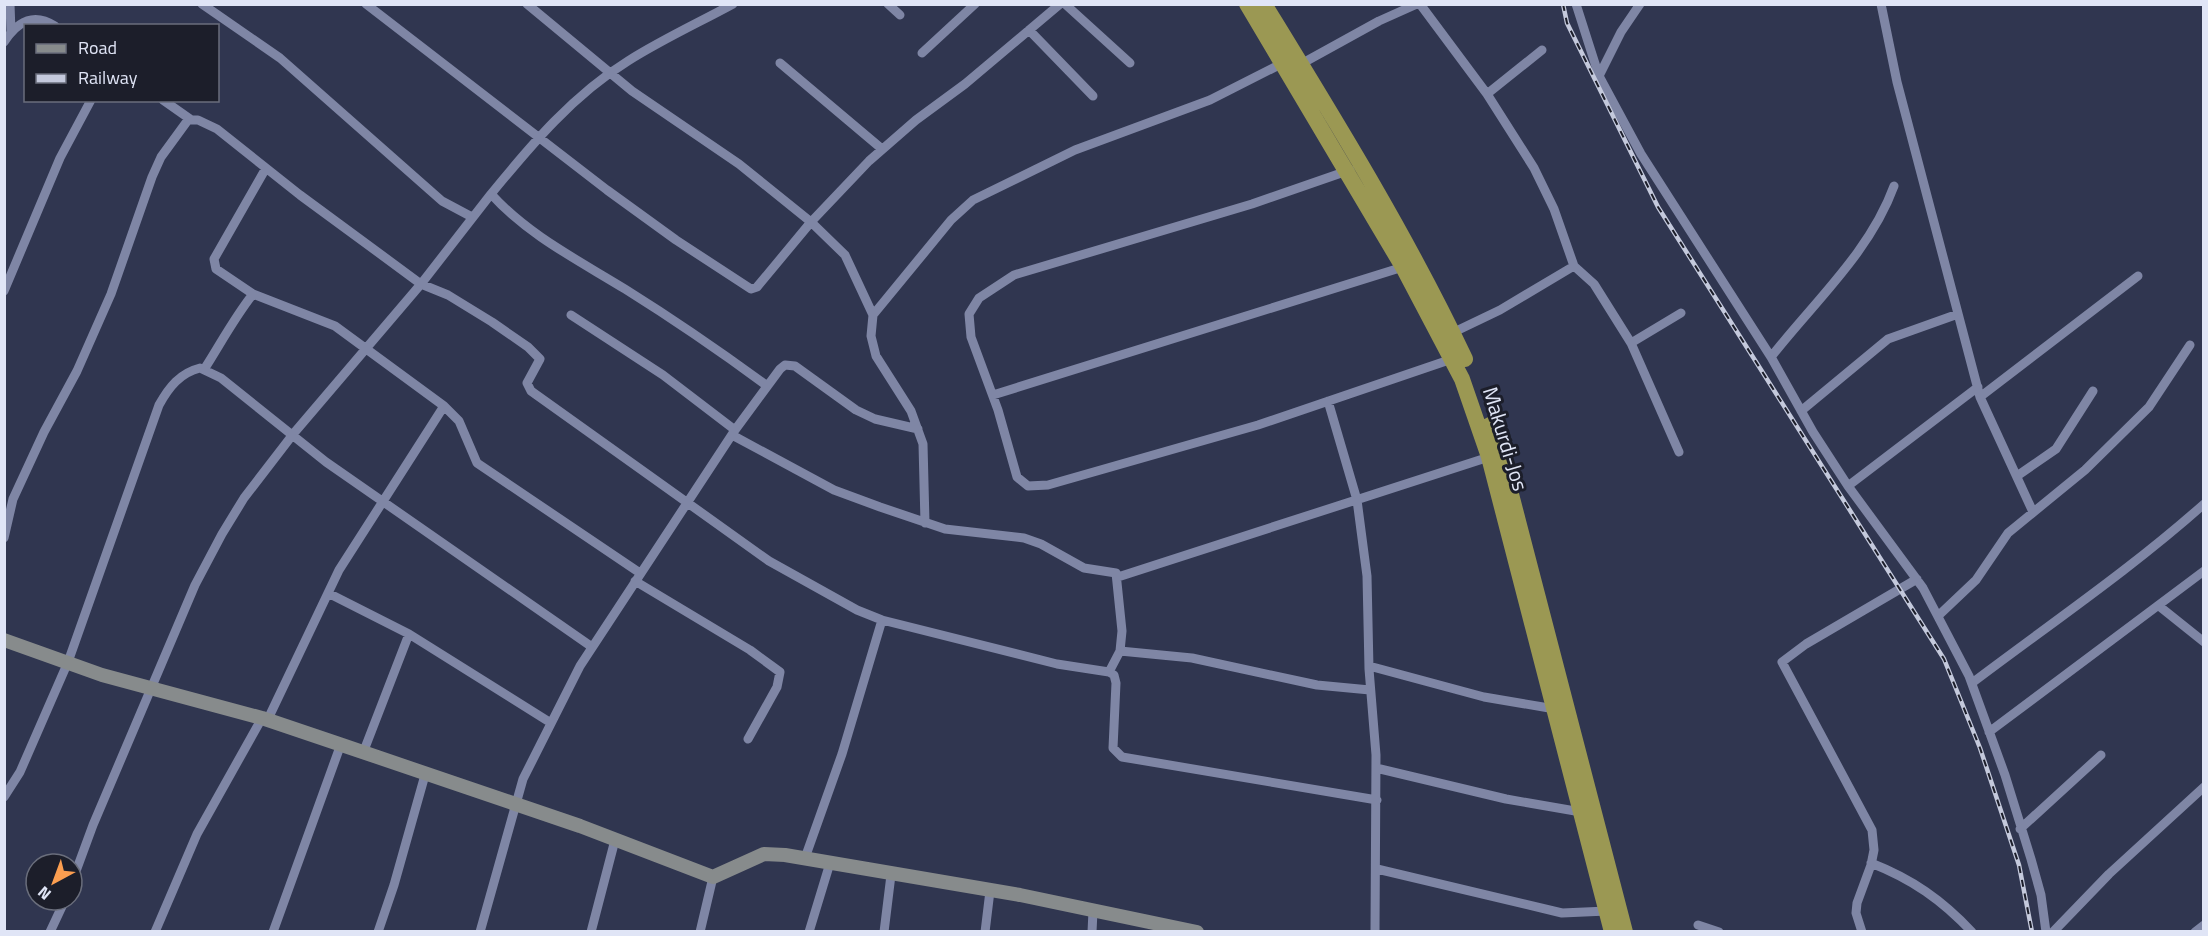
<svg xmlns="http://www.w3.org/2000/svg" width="2208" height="936" viewBox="0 0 2208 936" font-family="'Titillium Web',sans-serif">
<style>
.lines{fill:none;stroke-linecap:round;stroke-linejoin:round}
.street{stroke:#7f86a5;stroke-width:9}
.secondary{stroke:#878b8c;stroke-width:14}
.highway{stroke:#9b9853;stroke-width:16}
.rail-casing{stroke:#c4c9dc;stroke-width:4.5}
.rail{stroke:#1c1e2a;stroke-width:2;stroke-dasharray:7;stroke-linecap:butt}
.labels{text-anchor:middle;stroke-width:6;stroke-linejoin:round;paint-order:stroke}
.street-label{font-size:21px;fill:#e0e5f6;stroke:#1c1e2a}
</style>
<rect width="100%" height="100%" fill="#303650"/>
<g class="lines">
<path class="street" d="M10 4 11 32
M202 4 280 58 442 201 472 217
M366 4 607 190 676 240 751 289 757 287 811 222 869 161 916 120 965 84 1060 4
M527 4 632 91 739 164 811 222 845 255 873 315 871 336 876 356 911 411 923 444 925 523
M733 4C698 23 661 40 628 61 573 95 532 144 491 194 528 235 578 260 625 289 673 319 721 352 766 385
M888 4 900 15
M1065 4 1130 63
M1420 4 1487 94 1534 168 1554 209 1574 266 1594 284 1631 343 1679 452
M1576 4 1599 76 1641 154 1771 357 1813 432 1848 486 1923 588 1969 676 2005 775 2031 859 2041 895 2046 932
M1881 4 1897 82 1980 397 2033 512
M1029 30 1093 96
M4 42C17 22 33 12 55 26
M922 53 975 4
M780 63 882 149
M1301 64 1379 21 1417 4
M1599 76 1621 32 1640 4
M1487 94 1542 50
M163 100 190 119
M266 168 214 259 216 269 253 294 335 326 444 406
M1350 170 1252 204 1014 275 979 298 969 314 971 337 998 410 1017 477 1028 486 1048 485 1258 425 1452 359
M4 291 60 158 91 100
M571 315 663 375 735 430
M873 315 951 220 973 200 1075 150 1210 100 1283 63
M1452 333 1500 310 1574 266
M1631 343 1681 313
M1771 357C1814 302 1870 252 1894 186
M205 368C221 343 234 318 253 294
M993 395 1403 267
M1980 397 2138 276
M1328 401 1357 500 1367 576 1369 669 1376 755 1375 932
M1801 411 1888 339 1958 314
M732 435 834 490 880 507 945 529 1024 538 1041 544 1084 568 1116 573 1122 631 1120 651 1109 672
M2017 476 2056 449 2093 391
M1848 486 1978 387
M4 538 13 499 44 432 77 371 111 294 152 177 161 157 188 120H198L217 129 300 195 421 284 448 295 492 322 528 347 540 359 527 383 531 391 769 561 857 610 882 620 1057 664 1109 672 1114 675 1116 683 1113 748 1122 757 1377 800
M1118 577 1489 457
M635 581 750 650 780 672 777 687 748 739
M328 593 409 634 551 723
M2159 606 2204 642
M1938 616 1976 580 2008 533 2085 470 2149 407 2190 345
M1120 651 1192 658 1317 685 1370 690
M1369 666 1484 697 1555 709
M1972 683C2050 624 2131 569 2204 504
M267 721 339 570 444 406 459 421 477 463 640 573
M1989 732 2204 571
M363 753 409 634
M1376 768 1506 799 1581 812
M4 797 20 772 68 662 159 405C169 387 180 373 200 368L221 378 326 462 592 647
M2020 829 2101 755
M805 858 842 754 882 620
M1871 863C1912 879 1942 900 1972 932
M1377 869 1562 913 1607 911
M72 882 93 825 195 585 222 534 244 498 294 433 421 284 491 194
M1698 925 1719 932
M50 932 65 900
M155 932 197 834 262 718
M273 932 341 744
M378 932 394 885 425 775
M480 932 523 779 580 666 735 430 780 369 785 365 795 366 856 410 875 419 918 429
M591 932 615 840
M700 932 713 877
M809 932 830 863
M884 932 891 875
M985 932 990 891
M1092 932 1093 911
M1862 932 1856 913 1857 903 1871 865 1874 850 1872 830 1782 662 1806 644 1917 579
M2053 932 2109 874 2204 787
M2195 932 2204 925"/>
<path class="secondary" d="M4 640 102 675 262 718 339 744 580 826 713 877 764 854 785 855 1020 895 1197 932"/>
<path class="highway" d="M1247 4 1403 267 1462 379 1489 457 1612 932
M1264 4C1335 120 1407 236 1465 359
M1490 425 1500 452 1625 932"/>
<g class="rail-casing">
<path id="rail" d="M1563 4 1567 23 1658 207 1944 659 1980 748 2019 865 2032 932"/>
</g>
<use href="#rail" class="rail"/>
</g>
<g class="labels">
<g class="street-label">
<text transform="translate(1505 439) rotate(73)" y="7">Makurdi-Jos</text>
</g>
</g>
<rect width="2208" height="936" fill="none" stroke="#e0e5f6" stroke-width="12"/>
<rect x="24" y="24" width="195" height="78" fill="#1c1e2a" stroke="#6a6e7c" stroke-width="1.5"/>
<rect x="36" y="44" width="30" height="9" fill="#878b8c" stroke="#6a6e7c" stroke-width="1.5"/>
<text x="78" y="54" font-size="18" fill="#e0e5f6">Road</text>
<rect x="36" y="74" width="30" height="9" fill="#c4c9dc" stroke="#6a6e7c" stroke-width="1.5"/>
<text x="78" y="84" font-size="18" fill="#e0e5f6">Railway</text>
<g transform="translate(54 882) rotate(221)"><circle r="28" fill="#1c1e2a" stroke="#6a6e7c" stroke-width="1.5"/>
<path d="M0-4.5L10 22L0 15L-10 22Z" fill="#fb9e50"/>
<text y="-9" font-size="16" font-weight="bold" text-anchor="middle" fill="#e0e5f6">N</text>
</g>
</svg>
